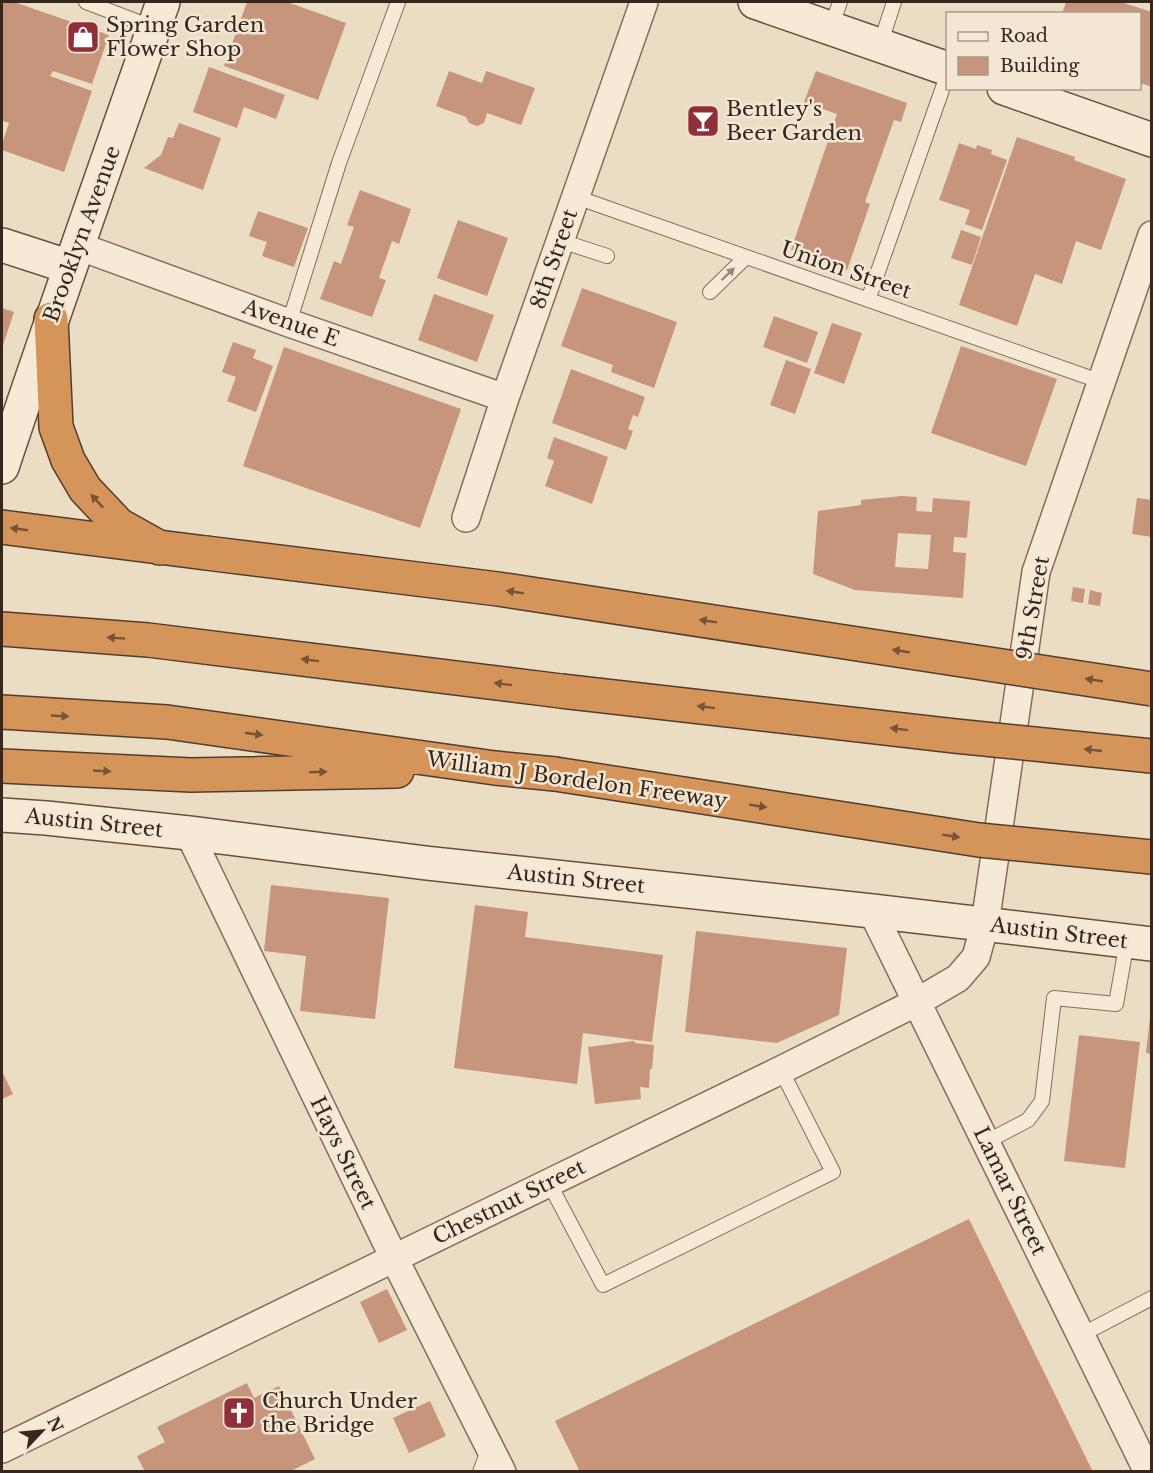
<svg xmlns="http://www.w3.org/2000/svg" width="1153" height="1473" viewBox="0 0 1153 1473" font-family="'Libre Baskerville',serif">
<style>
.building{fill:#c7947c;fill-rule:evenodd}
.lines{fill:none;stroke-linecap:round;stroke-linejoin:round}
.lane-casing{stroke:#846d5b;stroke-width:16}
.street-casing{stroke:#846d5b;stroke-width:30}
.secondary-casing{stroke:#664f3f;stroke-width:36}
.highway-casing{stroke:#523d2f;stroke-width:36}
.lane{stroke:#f6ead6;stroke-width:14}
.street{stroke:#f6ead6;stroke-width:27}
.secondary{stroke:#f6ead6;stroke-width:33}
.highway{stroke:#d59459;stroke-width:33}
.highway-bridge-casing{stroke:#523d2f;stroke-width:36;stroke-linecap:butt}
.highway-bridge{stroke:#d59459;stroke-width:33}
.oneway{fill:#96887a}
.oneway2{fill:#755336}
.labels{text-anchor:middle;stroke-width:5;stroke-linejoin:round;paint-order:stroke}
.poi-label{font-size:21px;fill:#35271e;stroke:#f3e7d3;text-anchor:start}
.street-label{font-size:21px;fill:#35271e;stroke:#f3e7d3}
</style>
<rect width="100%" height="100%" fill="#ebdcc4"/>
<path class="building" d="M2 2H14L109 35 92 84 53 71 50 76 92 91 64 172 2 150V144L9 123 3 121 2 125Z
M247 2H287L346 23 318 100 224 66Z
M1066 2H1121L1152 12V87L1140 83V14H1062Z
M209 67 285 95 276 119 244 107 237 128 193 112Z
M449 71 482 83 486 71 535 88 521 125 487 113 484 123 477 126 469 123 466 117 436 106Z
M816 71 907 103 901 122 894 120 865 202 870 204 847 270 791 250 837 114 804 102Z
M179 123 221 138 203 190 144 168 161 155 168 137 173 138Z
M1017 137 1075 157 1074 160 1126 179 1101 250 1076 241 1062 284 1035 274 1017 326 959 305Z
M959 143 976 149 977 145 992 150 991 154 1007 160 982 230 965 224 970 210 939 200Z
M360 190 411 209 399 244 392 241 379 278 386 280 372 317 320 299 334 261 341 264 354 227 347 225Z
M258 211 308 228 294 267 262 256 267 242 249 236Z
M458 220 508 238 487 296 437 278Z
M961 230 981 237 972 265 951 258Z
M582 288 677 322 654 388 611 372 613 365 561 346Z
M434 294 494 315 477 362 418 340Z
M2 308 14 312 2 348Z
M774 316 818 332 807 363 763 347Z
M832 323 862 333 844 384 814 373Z
M233 342 256 350 253 358 273 366 256 412 227 401 236 377 222 372Z
M961 346 1057 379 1026 466 931 433Z
M284 347 461 409 420 528 243 466Z
M786 360 811 369 795 414 770 405Z
M571 369 645 397 638 417 633 415 628 429 633 431 626 450 552 423Z
M554 437 608 457 592 504 545 486 554 461 547 458Z
M902 496 917 497 916 511 932 512 933 498 970 501 967 538 954 537 953 552 966 553 963 598 855 590 813 574 818 511 861 505V500ZM898 533 931 535 928 569 895 567Z
M1137 498 1152 500V537L1132 534Z
M1073 587 1085 589 1083 603 1071 601Z
M1090 590 1102 593 1100 606 1088 604Z
M271 885 389 898 375 1019 300 1011 306 956 264 951Z
M475 905 528 912 525 937 663 955 652 1042 583 1033 577 1084 454 1068Z
M696 931 847 948 839 1015 777 1043 685 1032Z
M1150 1017 1152 1018V1054L1146 1053Z
M1079 1035 1140 1042 1125 1168 1064 1161Z
M634 1041 635 1043 654 1045 652 1069H650L649 1088 640 1087 641 1099 595 1104 588 1047Z
M2 1071 13 1094 2 1099Z
M969 1219 1093 1472H580L555 1421Z
M387 1289 407 1330 379 1343 360 1302Z
M247 1383 254 1398 279 1386 315 1459 289 1472H145L137 1456 165 1442 157 1427Z
M430 1401 446 1436 409 1453 393 1418Z"/>
<g class="lines">
<g class="lane-casing">
<path id="lane" d="M86 2 154 28
M831 28 840 2
M880 45 894 2
M576 197 1102 382
M561 241 607 256
M710 292 746 257
M868 300 948 73
M289 323 339 163 398 2
M986 1142 1028 1120 1042 1101 1054 998 1116 1004 1127 941
M549 1183 603 1285 833 1172 781 1070
M1081 1335 1152 1298
M480 1472 489 1448"/>
</g>
<g class="street-casing">
<path id="street" d="M78 246 289 323 505 398
M466 518 505 398 644 2
M189 833 394 1258 502 1472
M872 911 1148 1472
M2 1449 781 1070 917 1002 958 978 976 957 985 924 1036 572 1152 235"/>
</g>
<g class="secondary-casing">
<path id="secondary" d="M755 2 948 69
M1004 88 1152 140
M2 245 70 267
M2 467C54 311 109 157 163 2
M2 815 46 818 189 833 426 863 872 911 1152 944"/>
</g>
<g class="highway-casing">
<path id="highway" d="M51 319 56 427 68 460 85 489 119 525 160 548
M2 527 206 553
M2 629 148 640 561 691
M2 712 167 722 495 768 555 774
M2 766 191 775 397 771"/>
</g>
<use href="#lane" class="lane"/>
<use href="#street" class="street"/>
<use href="#secondary" class="secondary"/>
<use href="#highway" class="highway"/>
<g class="highway-bridge-casing">
<path id="highway-bridge" d="M206 553 498 589 1152 689
M561 691 955 736 1152 756
M555 774 979 840 1152 857"/>
</g>
<use href="#highway-bridge" class="highway-bridge"/>
</g>
<defs><path id="oneway-solid" d="M-6-.8H1V-3.2L6.5 0L1 3.2V.8H-6Z" transform="scale(1.5)"/></defs>
<use class="oneway" href="#oneway-solid" transform="translate(728 274) rotate(-44)"/>
<g class="oneway2">
<use href="#oneway-solid" transform="translate(97 501) rotate(-133)"/>
<use href="#oneway-solid" transform="translate(19 529) rotate(-172)"/>
<use href="#oneway-solid" transform="translate(515 592) rotate(-171)"/>
<use href="#oneway-solid" transform="translate(708 621) rotate(-171)"/>
<use href="#oneway-solid" transform="translate(116 638) rotate(-176)"/>
<use href="#oneway-solid" transform="translate(901 651) rotate(-171)"/>
<use href="#oneway-solid" transform="translate(310 660) rotate(-173)"/>
<use href="#oneway-solid" transform="translate(1094 680) rotate(-171)"/>
<use href="#oneway-solid" transform="translate(503 684) rotate(-173)"/>
<use href="#oneway-solid" transform="translate(706 707) rotate(-173)"/>
<use href="#oneway-solid" transform="translate(60 716) rotate(3)"/>
<use href="#oneway-solid" transform="translate(899 729) rotate(-173)"/>
<use href="#oneway-solid" transform="translate(254 734) rotate(8)"/>
<use href="#oneway-solid" transform="translate(1093 750) rotate(-174)"/>
<use href="#oneway-solid" transform="translate(102 771) rotate(3)"/>
<use href="#oneway-solid" transform="translate(318 772) rotate(-1)"/>
<use href="#oneway-solid" transform="translate(758 806) rotate(9)"/>
<use href="#oneway-solid" transform="translate(951 836) rotate(9)"/>
</g>
<defs>
<g id="shop-square" transform="scale(1.725)"><rect x="-9" y="-9" width="18" height="18" rx="4" fill="#902f39" stroke="#f3e7d3"/><path d="M-5-2.5h2.3a2.7 3.5 0 0 1 5.4 0H5L5.5 6h-11ZM-1.5-2.5h3a1.5 2.3 0 0 0-3 0Z" fill="#fff"/></g>
<g id="bar-square" transform="scale(1.725)"><rect x="-9" y="-9" width="18" height="18" rx="4" fill="#902f39" stroke="#f3e7d3"/><path d="M-6-5H6L.8 .8V4.5H3.5V6h-7V4.5H-.8V.8Z" fill="#fff"/></g>
<g id="church-square" transform="scale(1.725)"><rect x="-9" y="-9" width="18" height="18" rx="4" fill="#902f39" stroke="#f3e7d3"/><path d="M-1.2-6h2.4v3.5h3.3v2.4h-3.3V6h-2.4V-.1h-3.3v-2.4h3.3Z" fill="#fff"/></g>
</defs>
<g fill-rule="evenodd">
<use href="#shop-square" x="83" y="37"/>
<use href="#bar-square" x="703" y="121"/>
<use href="#church-square" x="239" y="1413"/>
</g>
<g class="labels">
<g class="poi-label">
<text x="106" y="32">Spring Garden<tspan x="106" dy="24">Flower Shop</tspan></text>
<text x="726" y="116">Bentley's<tspan x="726" dy="24">Beer Garden</tspan></text>
<text x="262" y="1408">Church Under<tspan x="262" dy="24">the Bridge</tspan></text>
</g>
<g class="street-label">
<text transform="translate(82 234) rotate(-70)" y="7">Brooklyn Avenue</text>
<text transform="translate(554 259) rotate(-71)" y="7">8th Street</text>
<text transform="translate(846 270) rotate(19)" y="7">Union Street</text>
<text transform="translate(291 323) rotate(20)" y="7">Avenue E</text>
<text transform="translate(1033 608) rotate(-80)" y="7">9th Street</text>
<text transform="translate(577 780) rotate(8)" y="7">William J Bordelon Freeway</text>
<text transform="translate(94 823) rotate(6)" y="7">Austin Street</text>
<text transform="translate(576 879) rotate(6)" y="7">Austin Street</text>
<text transform="translate(1059 933) rotate(7)" y="7">Austin Street</text>
<text transform="translate(343 1153) rotate(64)" y="7">Hays Street</text>
<text transform="translate(1010 1191) rotate(64)" y="7">Lamar Street</text>
<text transform="translate(509 1202) rotate(-26)" y="7">Chestnut Street</text>
</g>
</g>
<rect width="1153" height="1473" fill="none" stroke="#35271e" stroke-width="6"/>
<rect x="946" y="12" width="195" height="78" fill="#f3e7d3" stroke="#a79a8b" stroke-width="1.5"/>
<rect x="958" y="32" width="30" height="9" fill="#f6ead6" stroke="#a79a8b" stroke-width="1.5"/>
<text x="1000" y="42" font-size="18" fill="#35271e">Road</text>
<rect x="958" y="57" width="30" height="18" fill="#c7947c" stroke="#a79a8b" stroke-width="1.5"/>
<text x="1000" y="72" font-size="18" fill="#35271e">Building</text>
<g transform="translate(42 1431) rotate(64)" stroke="#f3e7d3" stroke-width="4.5" paint-order="stroke">
<path d="M0-4.5L10 22L0 15L-10 22Z" fill="#35271e"/>
<text y="-9" font-size="16" font-weight="bold" text-anchor="middle" fill="#35271e">N</text>
</g>
</svg>
